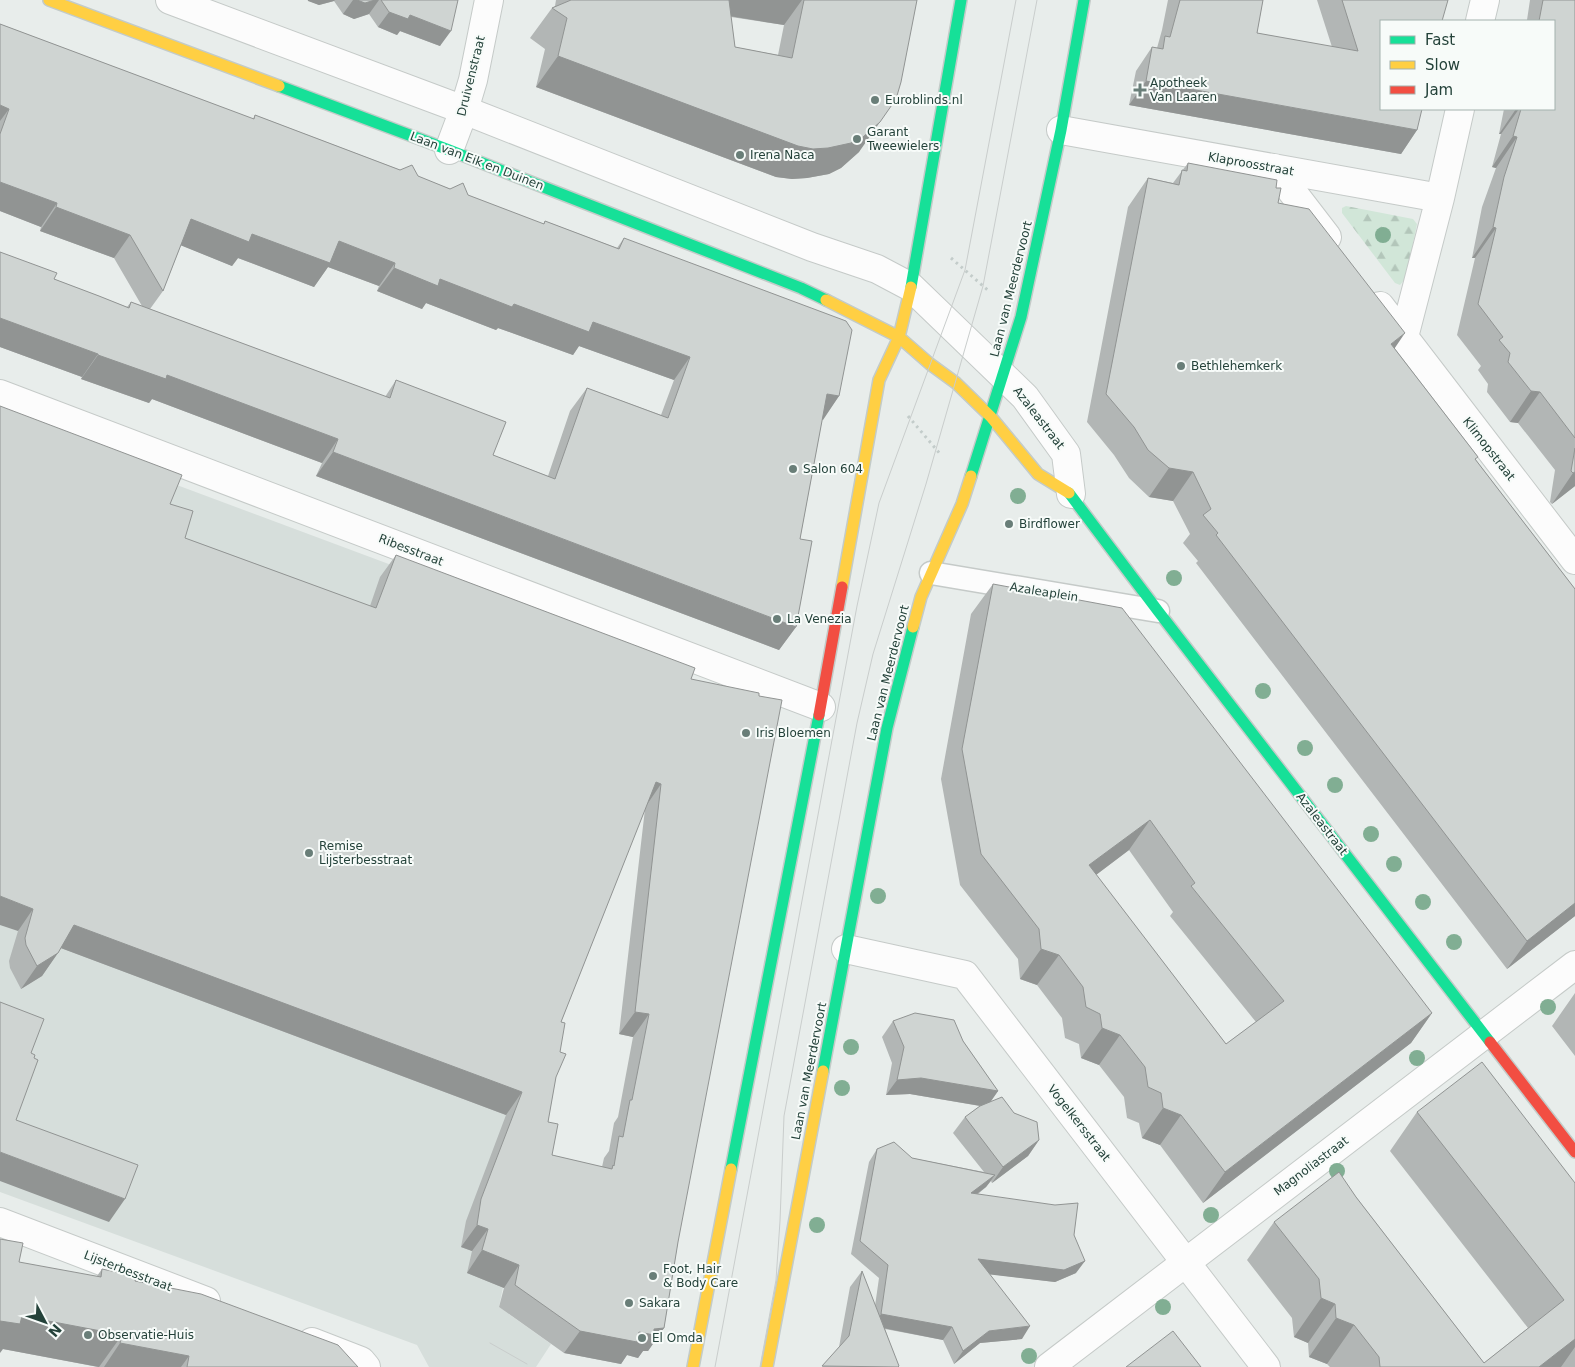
<svg xmlns="http://www.w3.org/2000/svg" width="1575" height="1367" viewBox="0 0 1575 1367" font-family="'DejaVu Sans',sans-serif">
<style>
.built{fill:#d6dedb}
.forest{fill:url(#forest-firs)}
.lines{fill:none;stroke-linecap:round;stroke-linejoin:round}
.lane-casing{stroke:#c5cac8;stroke-width:25}
.street-casing{stroke:#c5cac8;stroke-width:30}
.fast-casing{stroke:#c3cbc8;stroke-width:14}
.slow-casing{stroke:#c3cbc8;stroke-width:14}
.jam-casing{stroke:#c3cbc8;stroke-width:14}
.path{stroke:#c3ccca;stroke-width:3;stroke-dasharray:2.5 4;stroke-linecap:butt}
.lane{stroke:#fcfcfc;stroke-width:22}
.street{stroke:#fcfcfc;stroke-width:28}
.fast{stroke:#16e098;stroke-width:11}
.slow{stroke:#ffcf43;stroke-width:11}
.jam{stroke:#f24e42;stroke-width:11}
.tram{stroke:#c9cdcc;stroke-width:1}
.tree{fill:#81ae93}
.wall{fill:#b2b6b5;fill-rule:evenodd}
.shaded-wall{fill:#919493}
.building{fill:#cfd4d2;stroke:#919493;fill-rule:evenodd}
.poi-dot{fill:#697e78;stroke:#f7fbf9;stroke-width:2}
.labels{text-anchor:middle;stroke-width:4;stroke-linejoin:round;paint-order:stroke}
.street-label{font-size:12px;fill:#24423a;stroke:#f7fbf9}
.poi-label{font-size:12px;fill:#24423a;stroke:#f7fbf9;text-anchor:start}
</style>
<defs>
<pattern id="forest-firs" width="22" height="20" patternUnits="userSpaceOnUse" patternTransform="scale(1.25)"><rect width="22" height="20" fill="#d1e6d8"/><path d="M5 1l3.5 6h-7zM16 11l3.5 6h-7z" fill="#b3c6ba"/></pattern>
</defs>
<rect width="100%" height="100%" fill="#e8edeb"/>
<path class="built" d="M0 419 686 675 519 1118 536 1124 499 1307 551 1344 536 1367H429L417 1345 0 1192Z"/>
<path class="forest" d="M1346 206 1413 219 1417 224 1406 278 1400 285 1395 283 1342 213V208Z"/>
<g class="lines">
<g class="lane-casing">
<path id="lane" d="M931 573 1158 611"/>
</g>
<g class="street-casing">
<path id="street" d="M170 0 464 110 812 247 877 269 911 287 1025 397 1066 454 1071 494
M1480 21 1485 0
M1061 130 1440 198
M449 150 464 110 473 80 489 0
M1274 168 1327 237
M1380 306 1575 560
M1404 337 1440 198 1460 109
M0 394 821 707
M846 949 965 975 1266 1367
M0 1222 206 1301
M312 1342 361 1361 366 1367
M1049 1367 1575 965"/>
</g>
<g class="fast-casing">
<path id="fast" d="M279 86 449 150 801 288 826 300
M911 287 961 0
M971 476 1021 317 1061 130 1084 0
M1069 493 1158 611 1490 1042
M823 1071 887 728 913 627
M731 1169 819 715"/>
</g>
<g class="slow-casing">
<path id="slow" d="M49 0 279 86
M826 300 899 337 930 364 956 383 991 417 1038 474 1069 493
M842 587 879 380 899 337 911 287
M913 627 921 597 962 504 971 476
M693 1367 731 1169
M767 1367 823 1071"/>
</g>
<g class="jam-casing">
<path id="jam" d="M819 715 842 587
M1490 1042 1575 1152"/>
</g>
<path class="path" d="M951 258 990 292
M908 416 941 455"/>
<use href="#lane" class="lane"/>
<use href="#street" class="street"/>
<use href="#fast" class="fast"/>
<use href="#slow" class="slow"/>
<use href="#jam" class="jam"/>
<path class="tram" d="M490 1343 527 1364
M715 1367 857 606 879 503 965 270 1016 0
M760 1367 776 1280 780 1221 784 1116 857 723 873 654 926 484 983 286 1037 0"/>
</g>
<g class="tree">
<circle cx="1383" cy="235" r="8"/>
<circle cx="1018" cy="496" r="8"/>
<circle cx="1174" cy="578" r="8"/>
<circle cx="1263" cy="691" r="8"/>
<circle cx="1305" cy="748" r="8"/>
<circle cx="1335" cy="785" r="8"/>
<circle cx="1371" cy="834" r="8"/>
<circle cx="1394" cy="864" r="8"/>
<circle cx="878" cy="896" r="8"/>
<circle cx="1423" cy="902" r="8"/>
<circle cx="1454" cy="942" r="8"/>
<circle cx="1548" cy="1007" r="8"/>
<circle cx="851" cy="1047" r="8"/>
<circle cx="1417" cy="1058" r="8"/>
<circle cx="842" cy="1088" r="8"/>
<circle cx="1337" cy="1171" r="8"/>
<circle cx="1211" cy="1215" r="8"/>
<circle cx="817" cy="1225" r="8"/>
<circle cx="1163" cy="1307" r="8"/>
<circle cx="1029" cy="1356" r="8"/>
</g>
<path class="wall" d="M307 0H458L440 46 400 31 397 35 378 27 369 14 354 19 343 14 334 1 319 5Z
M556 0H917L859 152 841 168 829 174 807 178 792 179 776 177 536 87 545 49 530 38 552 8 555 6ZM731 17 784 25 778 55 735 47Z
M1168 0H1263L1257 33 1332 47 1317 0H1448L1381 21 1417 130 1401 154 1129 105 1136 71 1152 47 1157 48 1162 30Z
M1530 0H1575V486L1552 504 1550 502 1555 470 1518 423 1510 422 1487 392 1488 384 1478 370 1481 366 1457 335 1475 258H1472L1482 207 1496 168 1492 167 1501 134H1499L1504 109H1554V21H1526L1527 20Z
M0 24 253 119 255 115 543 224 545 221 617 248 624 238 839 396 822 420 800 539 796 627 779 650 316 476 322 463 152 399 149 403 81 379 82 377 0 347V252L54 279 127 307 131 302 142 306 114 258 40 231 41 227 0 211ZM181 245 232 266 238 258 314 287 328 267 379 286 377 291 422 309 426 303 496 330 498 328 573 355 579 346 674 380 661 415 587 388 570 411 548 476 493 455 396 380 385 397 150 309 163 291Z
M1188 163 1276 188 1278 203 1394 348 1476 460 1575 589V916L1507 969 1196 563 1198 561 1183 543 1190 534 1173 501 1149 497 1129 478 1114 455 1087 422 1128 207 1148 178 1173 183Z
M170 504 185 538 370 606 380 577 396 555 691 679 678 1242 664 1328 648 1351H643L638 1358 627 1355 621 1364 564 1353 499 1307 504 1288 467 1273 472 1251 461 1247 466 1221 506 1115 61 948 42 976 21 989 10 968 9 961 18 931ZM645 809 619 1034 633 1037 618 1117 614 1123 609 1151 604 1158 602 1167 552 1155 548 1122 560 1052 561 1022Z
M993 584 1432 1013 1411 1043 1203 1203 1160 1145 1142 1138 1139 1123 1127 1118 1124 1097 1099 1065 1081 1058 1079 1044 1065 1038 1062 1018 1037 985 1020 979 1018 959 960 885 941 779 971 614ZM1129 850 1173 912 1170 916 1256 1022 1226 1044 1096 875Z
M1575 993V1056L1552 1026Z
M893 1021 963 1041 998 1091 990 1102 1014 1113 1039 1140 1028 1156 992 1183 991 1181 986 1187 978 1194 1074 1235 1076 1273 1055 1282 990 1274 1022 1339 980 1343 954 1364 943 1340 885 1329 898 1367H822L839 1347 850 1287 862 1271 875 1306 879 1278 851 1254 869 1162 877 1149 912 1158 984 1172 953 1133 965 1117 980 1106 910 1094 886 1095 892 1063 882 1037Z
M1417 1112 1575 1183V1367H1330L1327 1364 1309 1357 1308 1343 1294 1337 1292 1318 1247 1260 1274 1222 1356 1197 1484 1363 1528 1328 1390 1151Z
M102 1269 135 1281 358 1367H98L3 1349 97 1276Z"/>
<path class="shaded-wall" d="M308 0H335L334 1 319 5 308 1Z
M353 0H379L369 14 354 19 343 14Z
M713 0H802L784 25 705 12Z
M389 12 410 15 451 31 440 46 400 31 397 35 378 27Z
M558 56 880 122 859 152 841 168 829 174 807 178 792 179 776 177 536 87Z
M1146 81 1417 130 1401 154 1129 105Z
M0 105 9 109 0 121Z
M1516 109H1519L1501 134H1499Z
M1513 136 1517 137 1496 168 1492 167Z
M0 182 57 203 41 227 0 211Z
M56 207 130 235 114 258 40 231Z
M191 219 252 234 339 241 395 263 379 286 328 267 314 287 238 258 232 266 175 243Z
M1493 227 1496 228 1475 258H1472Z
M394 268 440 279 514 304 593 322 690 357 674 380 579 346 573 355 498 328 496 330 426 303 422 309 377 291Z
M0 318 98 354 82 377 0 347Z
M1405 333 1386 361 1391 344Z
M98 355 167 375 338 439 322 463 152 399 149 403 81 379Z
M1531 391 1540 392 1518 423 1510 422Z
M827 394 839 396 823 420 811 417Z
M333 452 796 627 779 650 316 476Z
M1169 468 1193 472 1173 501 1149 497Z
M1575 472V486L1552 504 1573 473Z
M656 782 661 784 646 806Z
M1150 820 1129 850 1068 896 1089 865Z
M0 896 33 909 18 931 0 925Z
M1575 903V916L1507 969 1527 941Z
M74 925 522 1092 506 1115 58 947Z
M1041 949 1059 955 1037 985 1020 979Z
M58 953 42 976 21 989 37 966Z
M635 1012 649 1014 633 1037 619 1034Z
M1432 1013 1411 1043 1203 1203 1225 1172Z
M1102 1028 1120 1035 1099 1065 1081 1058Z
M921 1078 998 1091 987 1107 910 1094 886 1095 897 1080Z
M1163 1108 1181 1115 1160 1145 1142 1138Z
M1039 1140 1028 1156 992 1183 1003 1167Z
M0 1152 125 1199 109 1222 0 1181Z
M995 1175 986 1187 962 1205 971 1193Z
M477 1225 488 1229 472 1251 461 1247Z
M482 1250 519 1265 504 1288 467 1273Z
M978 1259 1085 1261 1076 1273 1055 1282 969 1272Z
M1321 1298 1335 1304 1308 1343 1294 1337Z
M881 1314 952 1327 943 1340 873 1326Z
M22 1316 122 1335 99 1367 3 1349 0 1353V1321Z
M1336 1318 1354 1325 1327 1364 1309 1357Z
M1030 1326 1022 1339 980 1343 954 1364 963 1351 989 1331Z
M664 1328 648 1351H643L638 1358 627 1355 621 1364 564 1353 580 1331 639 1332 654 1329Z
M1575 1339V1347L1561 1367H1539Z
M120 1343 189 1356 181 1367H104Z"/>
<path class="building" d="M357 0H375L365 3Z
M381 0H458L451 31 410 15 408 19 389 12Z
M571 0H729L735 47 792 58 804 0H917L901 82 896 99 880 122 863 137 851 143 828 148 813 149 798 146 558 56 567 18 552 8Z
M1180 0H1263L1257 33 1358 51 1342 0H1448L1442 21H1381V109H1422L1417 130 1146 81 1152 47 1163 49 1165 36 1170 37Z
M1543 0H1575V438L1540 392 1531 391 1508 362 1510 353 1499 340 1503 337 1478 304 1496 228 1493 227 1504 177 1517 137 1513 136 1521 109H1554V21H1539Z
M0 24 254 119 255 115 400 170 412 165 418 176 450 189 463 183 468 195 544 224 545 221 619 249 624 238 846 321 852 330 839 396 827 394 800 539 812 541 796 627 333 452 338 439 167 375 166 379 98 355V354L0 318V252L57 273 54 279 99 296 129 308 131 302 390 398 396 380 506 422 493 455 555 479 587 388 668 418 690 357 593 322 589 332 514 304 512 307 440 279 438 286 394 268 395 263 339 241 330 263 252 234 249 242 191 219 163 291 130 235 56 207 57 203 0 182V134L9 109 0 105Z
M1188 163 1277 180 1276 188H1281L1278 203 1309 209 1405 333 1391 344 1478 457 1475 459 1575 589V903L1527 941 1216 535 1218 533 1203 515 1211 509 1193 472 1169 468 1148 450 1134 427 1106 394 1148 178 1179 185 1182 170 1187 171Z
M0 406 182 475 170 504 193 511 185 538 376 608 396 555 695 668 691 679 759 693V696L782 700 678 1242 664 1328 654 1329V1335L639 1332 637 1342 580 1331 515 1285 519 1265 482 1250 488 1229 477 1225 481 1199 522 1092 74 925 58 953 37 966 26 945 25 938 33 909 0 896ZM656 782 661 784 635 1012 649 1014 632 1100H630L623 1137 619 1136 614 1166 613 1165 612 1169 552 1155 558 1124 548 1122 556 1077 566 1054 560 1052 565 1023 561 1022Z
M1575 448V472L1573 473 1571 471Z
M993 584 1122 608 1432 1013 1225 1172 1181 1115 1163 1108 1161 1093 1148 1087 1145 1067 1120 1035 1102 1028 1100 1014 1086 1007 1083 987 1059 955 1041 949 1039 929 981 854 962 749ZM1150 820 1195 883 1191 886 1284 1001 1226 1044 1089 865Z
M0 1002 44 1019 31 1053 35 1055 34 1058 38 1060 16 1120 138 1165 125 1199 0 1152Z
M915 1013 954 1020 963 1041 998 1091 921 1078 897 1080 904 1047 893 1021Z
M1482 1062 1575 1183V1339L1539 1367H1380L1379 1357 1354 1325 1336 1318 1335 1304 1321 1298 1319 1279 1274 1222 1339 1172 1356 1197 1484 1363 1564 1300 1417 1112Z
M1002 1097 1014 1113 1037 1122 1039 1140 1003 1167 965 1117 980 1106Z
M894 1142 912 1158 995 1175 971 1193 1055 1205 1078 1203 1074 1235 1085 1261 1064 1270 978 1259 1030 1326 989 1331 963 1351 952 1327 881 1314 888 1265 860 1241 877 1149Z
M0 1239 23 1243 19 1262 101 1277 102 1269 136 1276 135 1281 201 1294 338 1345 358 1367H187L189 1356 120 1343 122 1335 22 1316 20 1324 0 1321Z
M862 1271 899 1366 898 1367 822 1366 849 1336Z
M1173 1331 1201 1367H1126Z"/>
<g class="poi-dot">
<path d="M1137.5 82.5h5v5h5v5h-5v5h-5v-5h-5v-5h5z"/>
<circle cx="875" cy="100" r="5"/>
<circle cx="857" cy="139" r="5"/>
<circle cx="740" cy="155" r="5"/>
<circle cx="1181" cy="366" r="5"/>
<circle cx="793" cy="469" r="5"/>
<circle cx="1009" cy="524" r="5"/>
<circle cx="777" cy="619" r="5"/>
<circle cx="746" cy="733" r="5"/>
<circle cx="309" cy="853" r="5"/>
<circle cx="653" cy="1276" r="5"/>
<circle cx="629" cy="1303" r="5"/>
<circle cx="88" cy="1335" r="5"/>
<circle cx="642" cy="1338" r="5"/>
</g>
<g class="labels">
<g class="street-label">
<text transform="translate(471 76) rotate(-76)" y="4">Druivenstraat</text>
<text transform="translate(477 161) rotate(21)" y="4">Laan van Eik en Duinen</text>
<text transform="translate(1251 164) rotate(10)" y="4">Klaproosstraat</text>
<text transform="translate(1011 289) rotate(-76)" y="4">Laan van Meerdervoort</text>
<text transform="translate(1039 418) rotate(52)" y="4">Azaleastraat</text>
<text transform="translate(1489 449) rotate(52)" y="4">Klimopstraat</text>
<text transform="translate(411 550) rotate(21)" y="4">Ribesstraat</text>
<text transform="translate(1044 592) rotate(9)" y="4">Azaleaplein</text>
<text transform="translate(888 673) rotate(-76)" y="4">Laan van Meerdervoort</text>
<text transform="translate(1322 824) rotate(52)" y="4">Azaleastraat</text>
<text transform="translate(809 1071) rotate(-79)" y="4">Laan van Meerdervoort</text>
<text transform="translate(1079 1123) rotate(52)" y="4">Vogelkersstraat</text>
<text transform="translate(1311 1166) rotate(-37)" y="4">Magnoliastraat</text>
<text transform="translate(128 1271) rotate(21)" y="4">Lijsterbesstraat</text>
</g>
<g class="poi-label">
<text x="1150" y="87">Apotheek<tspan x="1150" dy="14">Van Laaren</tspan></text>
<text x="885" y="104">Euroblinds.nl</text>
<text x="867" y="136">Garant<tspan x="867" dy="14">Tweewielers</tspan></text>
<text x="750" y="159">Irena Naca</text>
<text x="1191" y="370">Bethlehemkerk</text>
<text x="803" y="473">Salon 604</text>
<text x="1019" y="528">Birdflower</text>
<text x="787" y="623">La Venezia</text>
<text x="756" y="737">Iris Bloemen</text>
<text x="319" y="850">Remise<tspan x="319" dy="14">Lijsterbesstraat</tspan></text>
<text x="663" y="1273">Foot, Hair<tspan x="663" dy="14">&amp; Body Care</tspan></text>
<text x="639" y="1307">Sakara</text>
<text x="98" y="1339">Observatie-Huis</text>
<text x="652" y="1342">El Omda</text>
</g>
</g>
<rect x="1380" y="20" width="175" height="90" fill="#f7fbf9" stroke="#a3b1ad"/>
<rect x="1390" y="36" width="25" height="8" fill="#16e098" stroke="#a3b1ad"/>
<text x="1425" y="45" font-size="15" fill="#24423a">Fast</text>
<rect x="1390" y="61" width="25" height="8" fill="#ffcf43" stroke="#a3b1ad"/>
<text x="1425" y="70" font-size="15" fill="#24423a">Slow</text>
<rect x="1390" y="86" width="25" height="8" fill="#f24e42" stroke="#a3b1ad"/>
<text x="1425" y="95" font-size="15" fill="#24423a">Jam</text>
<g transform="translate(45 1322) rotate(131)" stroke="#f7fbf9" stroke-width="4" paint-order="stroke">
<path d="M0-4L9 19L0 12L-9 19Z" fill="#24423a"/>
<text y="-8" font-size="14" font-weight="bold" text-anchor="middle" fill="#24423a">N</text>
</g>
</svg>
